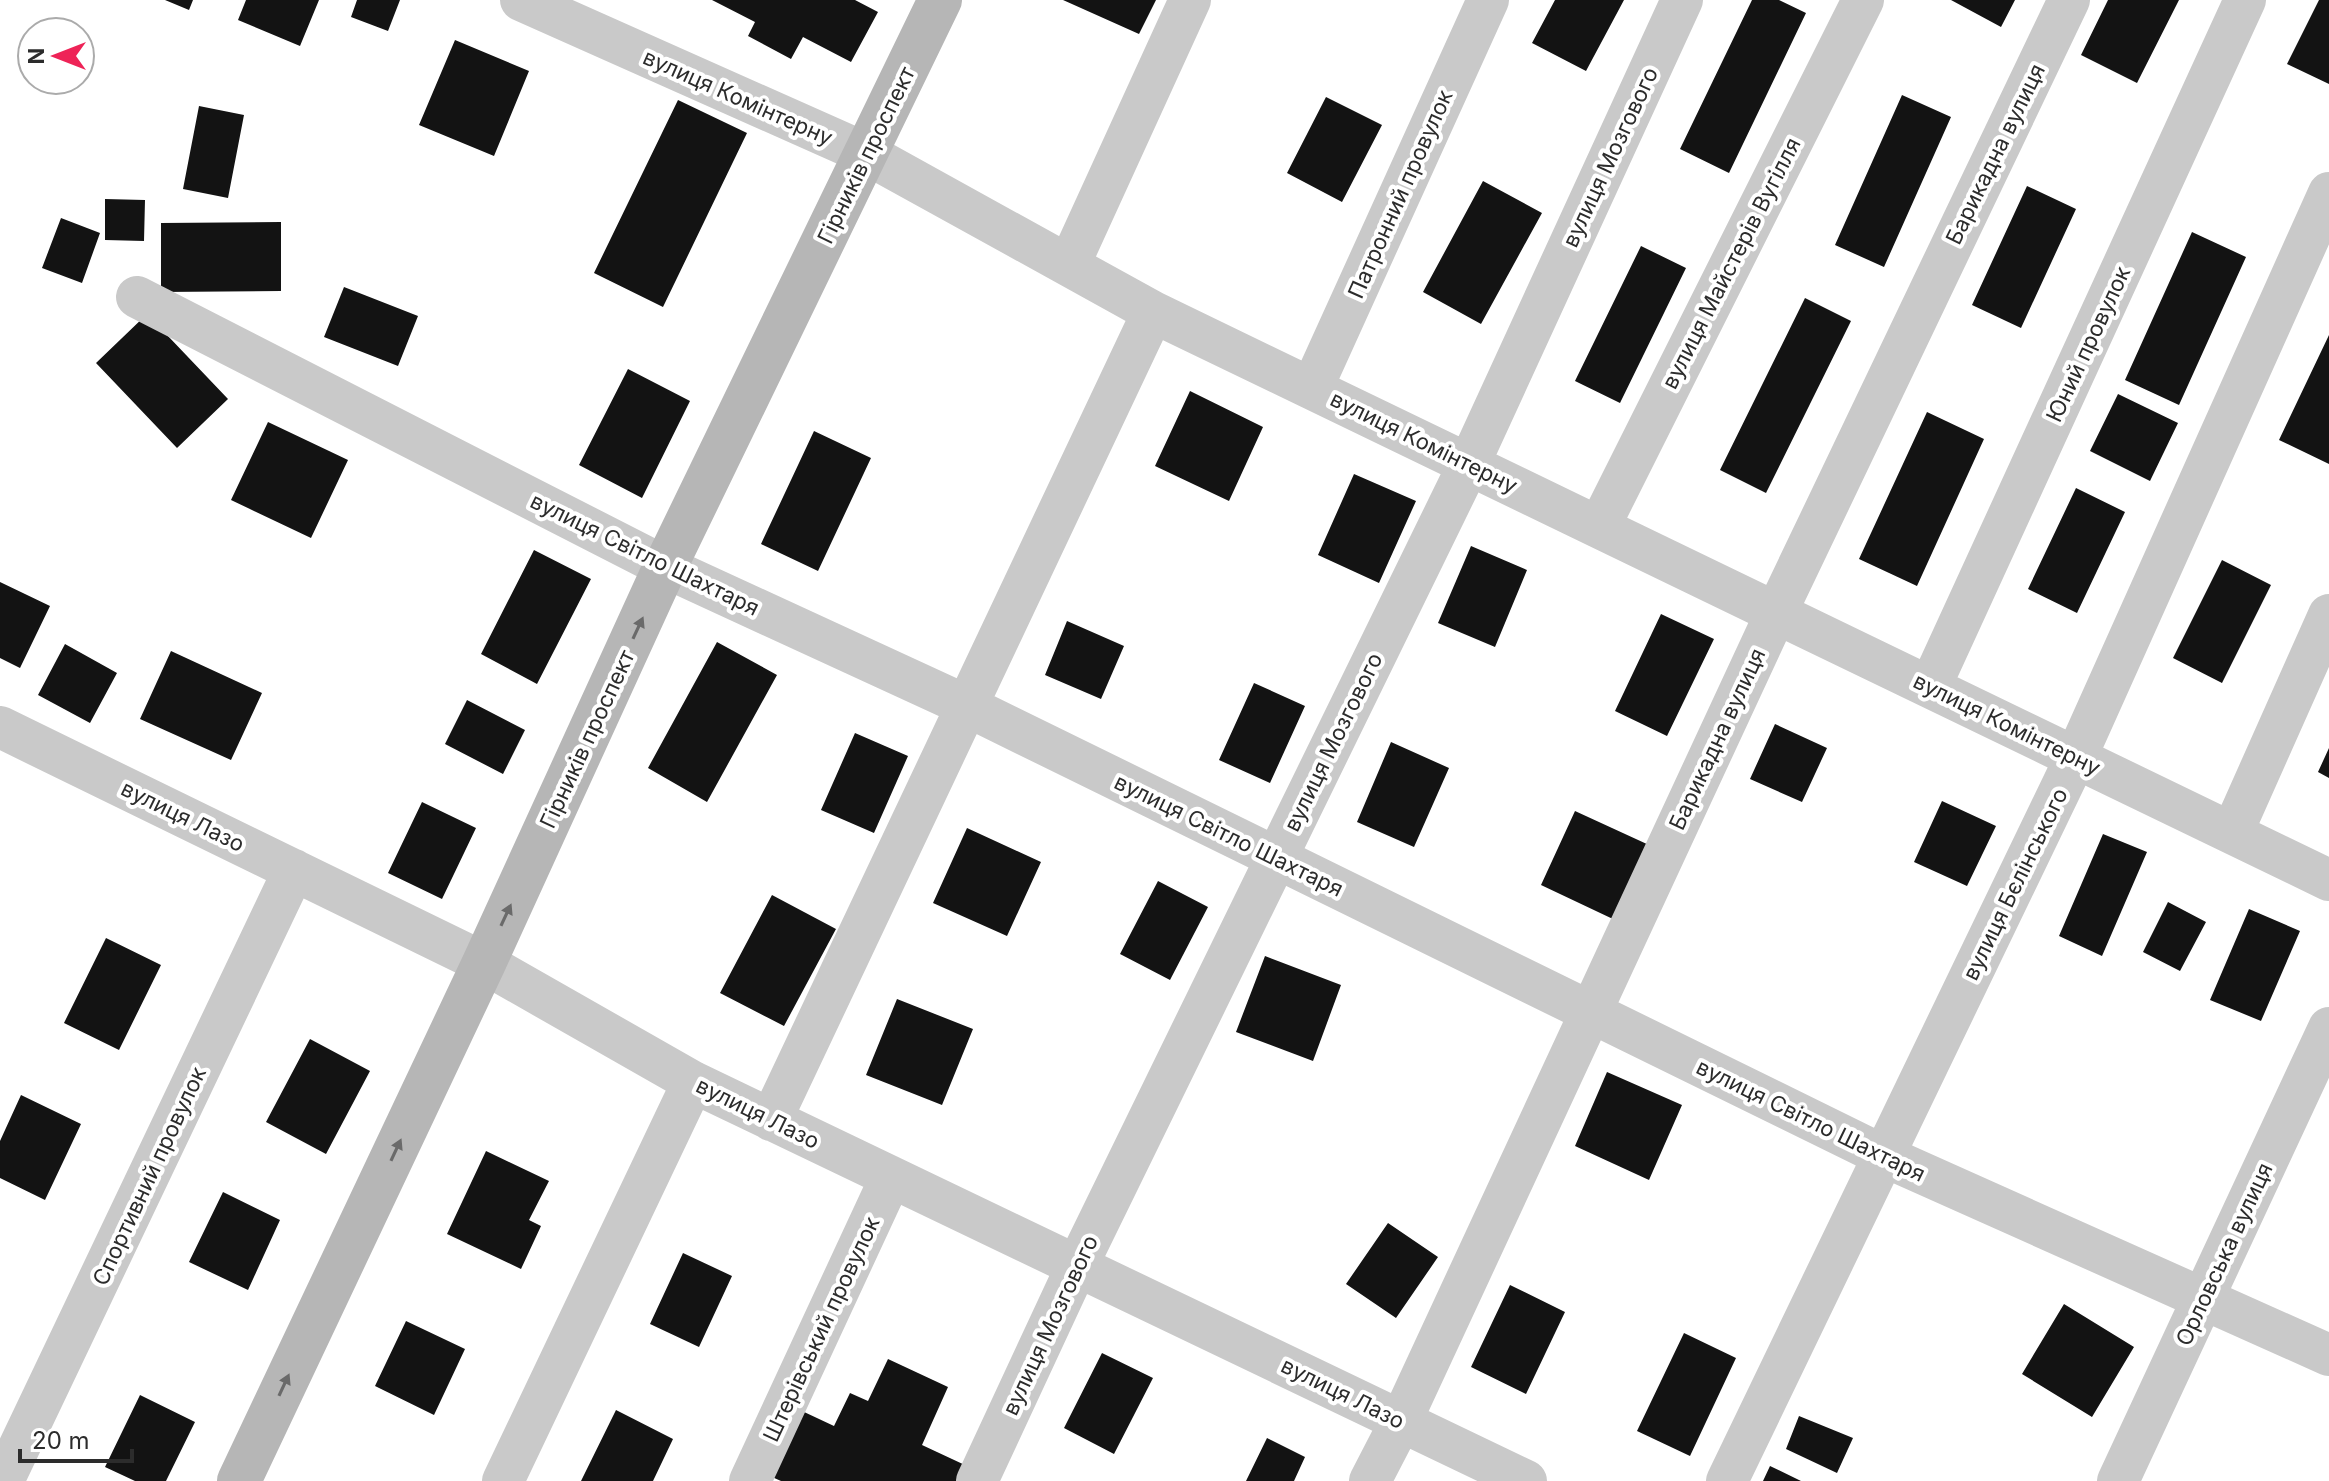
<svg xmlns="http://www.w3.org/2000/svg" width="2329" height="1481" viewBox="0 0 2329 1481" font-family="Inter,sans-serif">
<style>
.building{fill:#131313}
.lines{fill:none;stroke-linecap:round;stroke-linejoin:round}
.minor{stroke:#c9c9c9;stroke-width:42}
.secondary{stroke:#b6b6b6;stroke-width:44}
.oneway{fill:#6a6a6a}
.labels{text-anchor:middle;stroke-width:8;stroke-linejoin:round;paint-order:stroke}
.street-label{font-size:22px;fill:#2c2c2c;stroke:#fff}
</style>
<rect width="100%" height="100%" fill="#fff"/>
<path class="building" d="M165 0H193L189 10Z
M246 0H319L300 46 238 20Z
M357 0H400L388 31 351 17Z
M712 0H855L878 12 851 62 803 37 791 59 748 36 755 22Z
M1063 0H1156L1139 34Z
M1555 0H1624L1586 71 1532 43Z
M1752 0H1779L1806 13 1729 173 1680 149Z
M1951 0H2015L2001 27Z
M2108 0H2179L2137 83 2081 55Z
M2319 0H2329V84L2287 64Z
M455 40 529 71 494 156 419 125Z
M1902 95 1951 117 1884 267 1835 245Z
M1326 97 1382 125 1342 202 1287 173Z
M678 100 747 133 663 307 594 273Z
M199 106 244 115 228 198 183 189Z
M1483 181 1542 213 1481 324 1423 292Z
M2027 186 2076 209 2021 328 1972 305Z
M105 199 145 200 144 241 105 240Z
M61 218 100 233 82 283 42 268Z
M281 222V291L161 292V223Z
M2192 232 2246 257 2179 405 2125 380Z
M1641 246 1686 268 1620 403 1575 381Z
M344 287 418 316 398 366 324 337Z
M1805 298 1851 321 1766 493 1720 470Z
M147 314 228 399 177 448 96 363Z
M2329 335V464L2279 440Z
M628 369 690 401 642 498 579 465Z
M1190 391 1263 427 1229 501 1155 466Z
M2118 394 2178 423 2150 481 2090 451Z
M1927 412 1984 439 1917 586 1859 559Z
M268 422 348 460 311 538 231 500Z
M814 431 871 458 818 571 761 544Z
M1354 474 1416 501 1379 583 1318 555Z
M2076 488 2125 512 2077 613 2028 589Z
M1471 546 1527 570 1495 647 1438 623Z
M534 550 591 579 537 684 481 654Z
M2222 560 2271 585 2222 683 2173 658Z
M0 582 50 606 20 668 0 658Z
M1661 614 1714 639 1667 736 1615 711Z
M1067 621 1124 646 1101 699 1045 675Z
M717 642 777 675 707 802 648 768Z
M65 644 117 673 90 723 38 695Z
M171 651 262 693 231 760 140 719Z
M1254 683 1305 706 1270 783 1219 760Z
M467 700 525 730 503 774 445 744Z
M1775 724 1827 748 1802 802 1750 779Z
M855 733 908 756 874 833 821 810Z
M1391 742 1449 768 1414 847 1357 822Z
M2329 748V778L2318 772Z
M1942 801 1996 826 1967 886 1914 862Z
M422 802 476 828 442 899 388 873Z
M1575 811 1649 845 1615 920 1541 885Z
M967 828 1041 862 1007 936 933 903Z
M2103 834 2147 852 2102 956 2059 936Z
M1158 881 1208 907 1170 980 1120 954Z
M772 895 836 929 784 1026 720 993Z
M2168 902 2206 922 2180 971 2143 952Z
M2249 909 2300 931 2261 1021 2210 1000Z
M106 938 161 965 119 1050 64 1023Z
M1265 956 1341 985 1313 1061 1236 1032Z
M897 999 973 1029 942 1105 866 1075Z
M310 1039 370 1071 326 1154 266 1122Z
M1607 1072 1682 1105 1649 1180 1575 1146Z
M21 1095 81 1124 45 1200 0 1178V1141Z
M486 1151 549 1181 529 1220 541 1226 521 1269 447 1234Z
M223 1192 280 1220 248 1290 189 1262Z
M1388 1223 1438 1257 1396 1318 1346 1284Z
M683 1253 732 1276 699 1347 650 1324Z
M1510 1285 1565 1312 1526 1394 1471 1367Z
M2064 1304 2134 1347 2092 1417 2022 1374Z
M406 1321 465 1349 434 1415 375 1386Z
M1684 1333 1736 1358 1690 1456 1637 1431Z
M1102 1353 1153 1378 1114 1454 1064 1428Z
M888 1359 948 1387 922 1445 967 1466 959 1481H781L772 1477 802 1411 834 1426 850 1393 868 1401Z
M140 1395 195 1422 166 1481H135L105 1467Z
M616 1410 673 1439 653 1481H581Z
M1799 1416 1853 1438 1837 1473 1786 1449Z
M1267 1438 1305 1457 1294 1481H1246Z
M1770 1466 1801 1481H1763Z"/>
<g class="lines">
<path class="minor" d="M521 0 867 154 1153 312 2329 880
M1069 265 1190 0
M137 297 665 567 967 706 1884 1156 2329 1355
M1312 388 1488 0
M1599 527 1863 0
M1930 687 2245 0
M0 727 484 963 693 1082 1526 1481
M2232 833 2329 615
M771 1120 1153 312
M3 1481 294 870
M503 1481 693 1082
M750 1481 891 1177
M977 1481 1077 1266 1469 464 1682 0
M1370 1481 1401 1421 1776 613 2069 0
M1727 1481 2076 757 2329 193
M2118 1481 2329 1028"/>
<path class="secondary" d="M239 1481 484 963 665 567 940 0"/>
</g>
<defs><path id="oneway-solid" d="M-6-.8H1V-3.2L6.5 0L1 3.2V.8H-6Z" transform="scale(2)"/></defs>
<g class="oneway">
<use href="#oneway-solid" transform="translate(638 628) rotate(-65)"/>
<use href="#oneway-solid" transform="translate(506 915) rotate(-65)"/>
<use href="#oneway-solid" transform="translate(396 1150) rotate(-65)"/>
<use href="#oneway-solid" transform="translate(284 1385) rotate(-65)"/>
</g>
<g class="labels">
<g class="street-label">
<text transform="translate(738 97) rotate(24)" y="8">вулиця Комінтерну</text>
<text transform="translate(1995 154) rotate(-64)" y="8">Барикадна вулиця</text>
<text transform="translate(866 155) rotate(-64)" y="8">Гірників проспект</text>
<text transform="translate(1610 157) rotate(-65)" y="8">вулиця Мозгового</text>
<text transform="translate(1400 194) rotate(-66)" y="8">Патронний провулок</text>
<text transform="translate(1731 263) rotate(-63)" y="8">вулиця Майстерів Вугілля</text>
<text transform="translate(2088 344) rotate(-65)" y="8">Юний провулок</text>
<text transform="translate(1424 442) rotate(26)" y="8">вулиця Комінтерну</text>
<text transform="translate(645 554) rotate(26)" y="8">вулиця Світло Шахтаря</text>
<text transform="translate(2007 724) rotate(26)" y="8">вулиця Комінтерну</text>
<text transform="translate(587 739) rotate(-65)" y="8">Гірників проспект</text>
<text transform="translate(1717 739) rotate(-65)" y="8">Барикадна вулиця</text>
<text transform="translate(1333 742) rotate(-64)" y="8">вулиця Мозгового</text>
<text transform="translate(183 816) rotate(26)" y="8">вулиця Лазо</text>
<text transform="translate(1229 835) rotate(26)" y="8">вулиця Світло Шахтаря</text>
<text transform="translate(2015 884) rotate(-64)" y="8">вулиця Бєлінського</text>
<text transform="translate(758 1113) rotate(26)" y="8">вулиця Лазо</text>
<text transform="translate(1811 1120) rotate(26)" y="8">вулиця Світло Шахтаря</text>
<text transform="translate(149 1176) rotate(-65)" y="8">Спортивний провулок</text>
<text transform="translate(2224 1254) rotate(-65)" y="8">Орловська вулиця</text>
<text transform="translate(1050 1325) rotate(-65)" y="8">вулиця Мозгового</text>
<text transform="translate(821 1329) rotate(-65)" y="8">Штерівський провулок</text>
<text transform="translate(1343 1393) rotate(26)" y="8">вулиця Лазо</text>
</g>
</g>
<g transform="translate(56 56) rotate(270)"><circle r="38" fill="#ffffff" stroke="#ababab" stroke-width="2"/>
<path d="M0-6L14 30L0 20L-14 30Z" fill="#ee2357"/>
<text y="-12" font-size="22" font-weight="bold" text-anchor="middle" fill="#2c2c2c">N</text>
</g>
<path d="M20 1449v12h112v-12" fill="none" stroke="#2c2c2c" stroke-width="4"/>
<text x="32" y="1449" font-size="24" fill="#2c2c2c" stroke="#ffffff" stroke-width="6" paint-order="stroke">20 m</text>
</svg>
